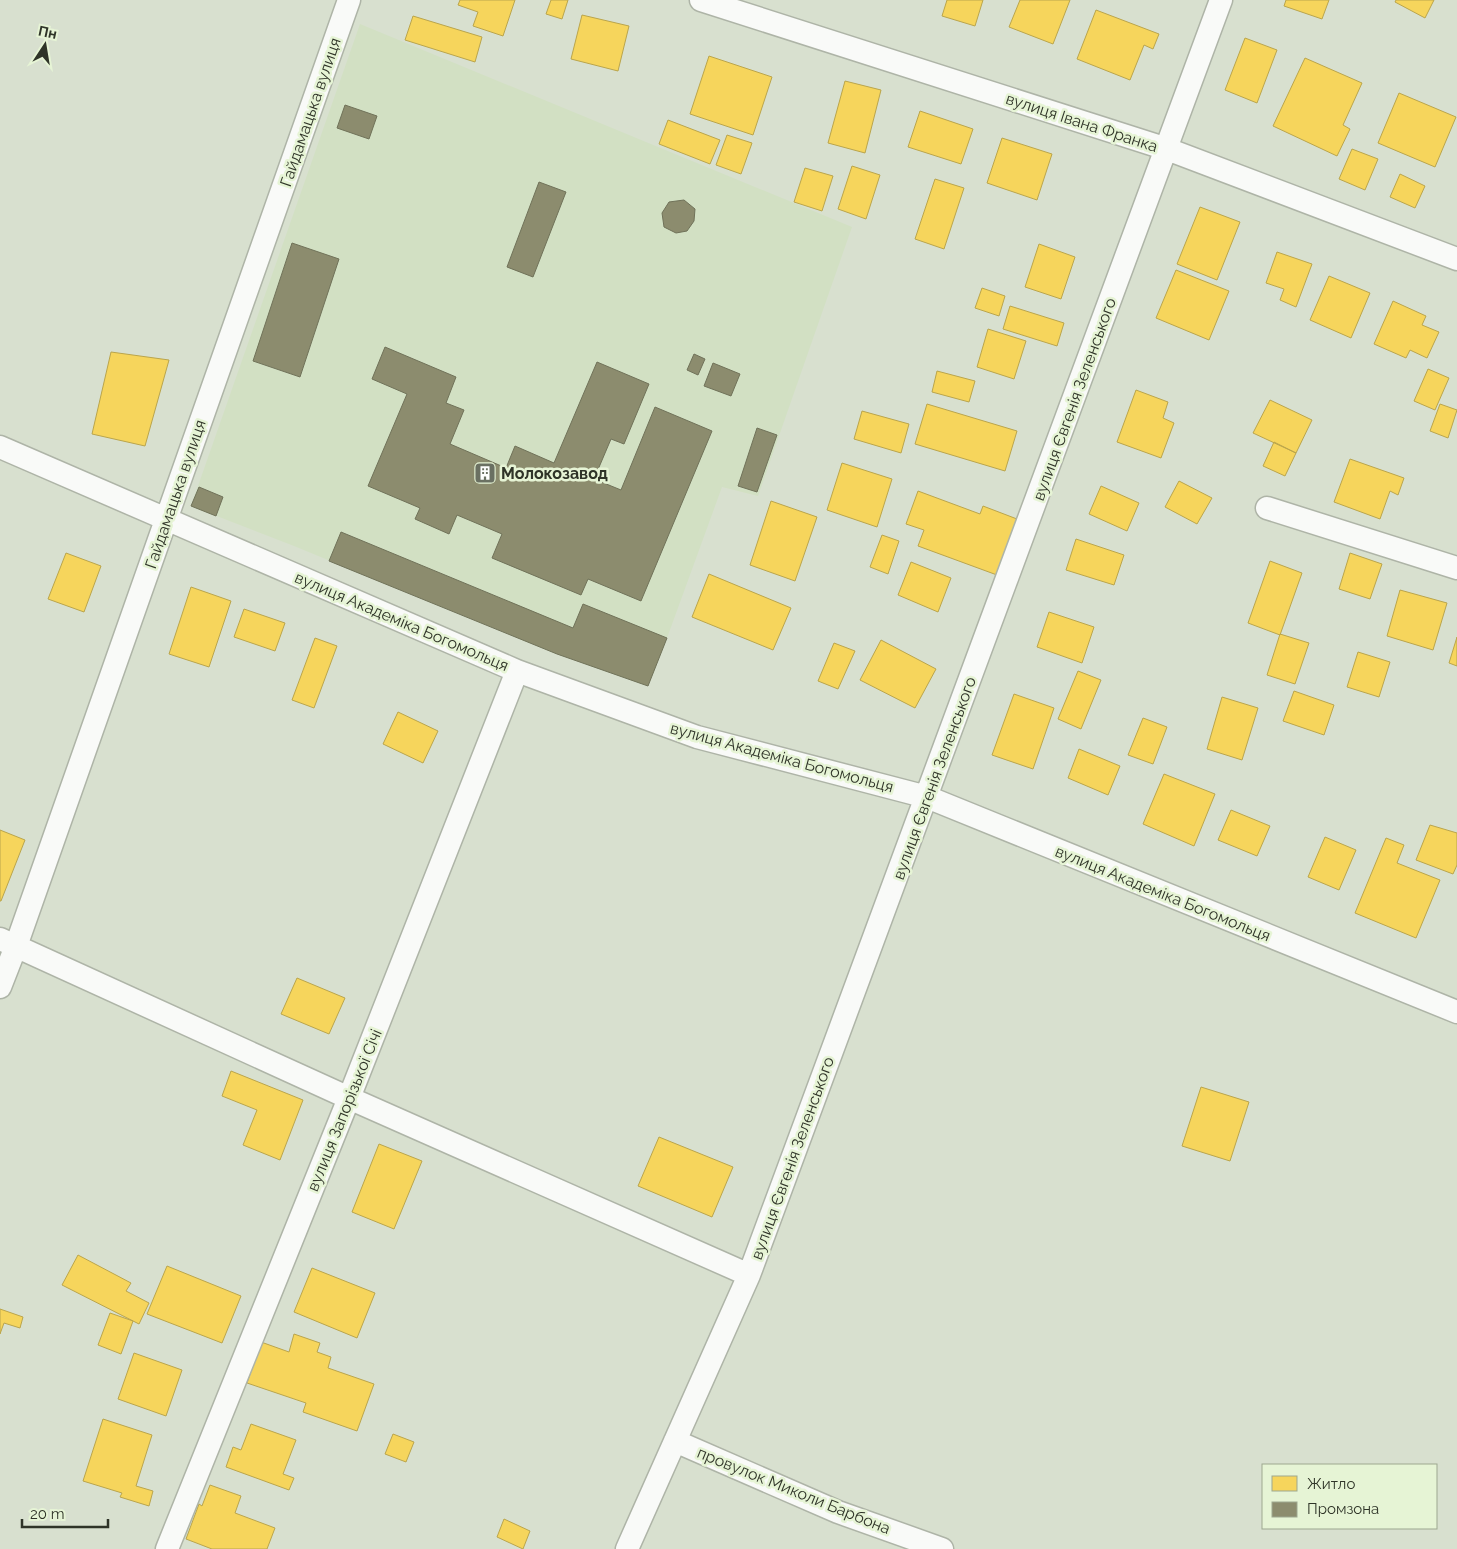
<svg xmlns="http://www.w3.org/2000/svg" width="1457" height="1549" viewBox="0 0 1457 1549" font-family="Raleway,sans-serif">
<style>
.built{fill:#d2e0c3}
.homes{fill:#f6d55c;stroke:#baa54c}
.industry{fill:#8c8c6e;stroke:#707259}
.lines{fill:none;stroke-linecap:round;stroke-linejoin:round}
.street-casing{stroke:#aeb4a7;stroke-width:25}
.street{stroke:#f9faf8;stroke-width:22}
.labels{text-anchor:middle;stroke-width:5;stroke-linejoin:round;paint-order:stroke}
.street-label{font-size:16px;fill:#2f3428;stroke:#e6f4d5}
.poi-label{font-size:16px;font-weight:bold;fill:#2f3428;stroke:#e6f4d5;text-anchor:start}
</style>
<rect width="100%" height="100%" fill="#d8e0cf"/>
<path class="built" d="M360 24 852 227 758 496 722 487 667 638 648 686 557 654 294 546 191 506Z"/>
<path class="homes" d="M460 0H515L503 36 473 26 478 12 458 5Z
M551 0H568L562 19 546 14Z
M947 0H983L975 26 942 16Z
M1020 0H1070L1053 44 1009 27Z
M1286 0H1329L1322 19 1284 6Z
M1396 0H1434L1425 18 1395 2Z
M1096 10 1159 34 1153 49 1144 45 1130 80 1077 59Z
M582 15 629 26 618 71 571 59Z
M413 16 482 37 475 62 405 40Z
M1245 38 1277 50 1257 103 1225 90Z
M709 56 772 77 753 135 690 114Z
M1305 58 1362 83 1343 125 1350 129 1337 156 1273 126Z
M845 81 881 90 865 153 828 143Z
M1399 93 1456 117 1435 167 1378 143Z
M920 111 973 129 961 164 908 147Z
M668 120 720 140 710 164 659 144Z
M727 135 752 143 741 174 716 165Z
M1002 138 1052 154 1037 200 987 183Z
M1352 149 1378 159 1365 190 1339 179Z
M852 166 880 175 866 219 838 209Z
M805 168 833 176 822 211 794 202Z
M1400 174 1425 186 1415 208 1390 197Z
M935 179 964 188 944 249 915 239Z
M1200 207 1240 222 1217 280 1177 264Z
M1039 244 1075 257 1061 299 1025 287Z
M1277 252 1312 264 1296 307 1280 300 1284 289 1266 283Z
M1176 270 1229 291 1209 340 1156 318Z
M1329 276 1370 293 1351 338 1310 320Z
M982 288 1005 296 999 316 975 308Z
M1393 301 1426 316 1422 325 1439 332 1427 358 1410 350 1406 358 1374 344Z
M1010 306 1064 323 1057 346 1003 329Z
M988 329 1026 341 1014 379 977 367Z
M111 352 169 360 145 446 92 434Z
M1428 369 1449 378 1435 410 1414 401Z
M937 371 975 381 969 402 932 392Z
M1136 390 1168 402 1163 418 1174 423 1161 458 1117 442Z
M1270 400 1312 420 1296 453 1253 433Z
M927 404 1017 431 1005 471 915 444Z
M1440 404 1457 410 1448 438 1430 431Z
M862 411 909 424 901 453 854 439Z
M1274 442 1296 453 1285 476 1263 466Z
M1350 459 1404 478 1398 495 1390 491 1380 519 1334 502Z
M842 463 892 479 877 527 827 510Z
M1179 481 1212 498 1197 524 1165 507Z
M1101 486 1139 503 1127 531 1089 514Z
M918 491 980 514 983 506 1017 519 997 575 918 546 924 530 906 524Z
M771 501 817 517 795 581 750 565Z
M882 535 899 541 888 574 870 567Z
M1076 539 1124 555 1114 585 1066 570Z
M66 553 101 566 84 612 48 599Z
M1350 553 1382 564 1370 599 1339 589Z
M1270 561 1302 573 1280 635 1248 623Z
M911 562 951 578 938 612 898 595Z
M709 574 791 608 773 650 692 617Z
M191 587 231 601 209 667 169 654Z
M1400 590 1447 603 1433 650 1387 636Z
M244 609 285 623 275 651 234 637Z
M1049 612 1094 627 1082 663 1037 647Z
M1280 634 1309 643 1295 684 1267 675Z
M1457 637V666L1449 663Z
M315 638 337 646 314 708 292 700Z
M881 640 936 669 915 708 860 680Z
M834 643 855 651 838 689 818 681Z
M1358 652 1390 662 1379 697 1347 687Z
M1078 671 1101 680 1081 729 1058 719Z
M1294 691 1334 705 1324 735 1283 721Z
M1014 694 1054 708 1033 769 992 755Z
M1222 697 1258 708 1242 760 1207 749Z
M398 712 438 731 423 763 383 744Z
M1143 718 1167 727 1153 764 1128 755Z
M1079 749 1120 766 1108 795 1068 778Z
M1164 774 1215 794 1194 846 1143 824Z
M1231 810 1270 826 1257 856 1218 840Z
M1430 825 1457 833V865L1453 874 1416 860Z
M0 830 25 840 1 901H0Z
M1325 837 1356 850 1339 890 1308 877Z
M1386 838 1404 845 1397 863 1440 880 1416 938 1355 913Z
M297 978 345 998 329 1034 281 1014Z
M231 1071 303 1100 280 1160 243 1145 257 1110 222 1096Z
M1201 1087 1249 1102 1230 1161 1182 1146Z
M659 1137 733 1167 712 1217 638 1186Z
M379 1144 422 1161 394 1229 352 1212Z
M78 1255 131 1283 126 1291 149 1303 139 1324 62 1285Z
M167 1266 241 1296 222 1343 147 1314Z
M312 1268 375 1293 357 1338 294 1312Z
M0 1309 23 1317 20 1328 4 1323 0 1334Z
M110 1313 133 1321 121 1354 98 1345Z
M294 1334 320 1343 317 1352 331 1357 328 1368 374 1384 357 1431 303 1412 306 1403 247 1383 261 1342 289 1352Z
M134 1353 182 1370 166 1416 118 1399Z
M103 1419 152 1435 136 1486 153 1491 149 1506 120 1497 122 1493 83 1481Z
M251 1424 296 1440 283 1474 294 1478 289 1490 226 1467 233 1447 241 1450Z
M393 1434 414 1442 406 1462 385 1454Z
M210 1485 241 1496 235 1513 275 1528 267 1549H212L186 1539 199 1504 202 1506Z
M504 1519 530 1531 523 1549 497 1537Z"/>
<path class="industry" d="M345 105 377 116 369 139 337 128Z
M539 182 566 192 533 277 507 267Z
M684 200 695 209 694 221 687 231 676 233 664 227 662 213 669 202Z
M292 243 339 259 300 377 253 361Z
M385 347 456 377 446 403 464 410 450 444 506 468 515 446 554 463 597 362 649 384 624 444 611 439 594 479 621 490 655 407 712 431 641 601 588 579 581 595 492 558 502 534 457 515 449 534 415 519 420 508 368 486 407 394 372 379Z
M694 354 705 359 698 375 687 370Z
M713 363 740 374 731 396 704 386Z
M757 428 777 435 757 492 738 486Z
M199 487 223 497 216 516 191 506Z
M341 532 573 628 583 604 667 638 648 686 557 654 329 561Z"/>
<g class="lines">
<g class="street-casing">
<path id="street" d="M701 0 1167 149 1457 259
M0 447 517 671 697 737 927 797 1457 1012
M1267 508 1457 568
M0 939 349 1098 749 1275
M0 987 16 946 349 0
M675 1441 838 1512 942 1549
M167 1549 349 1098 517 671
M627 1549 749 1275 1221 0"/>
</g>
<use href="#street" class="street"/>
</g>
<defs>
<g id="building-square" transform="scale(1.125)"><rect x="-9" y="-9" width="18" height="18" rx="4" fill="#6a7062" stroke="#e6f4d5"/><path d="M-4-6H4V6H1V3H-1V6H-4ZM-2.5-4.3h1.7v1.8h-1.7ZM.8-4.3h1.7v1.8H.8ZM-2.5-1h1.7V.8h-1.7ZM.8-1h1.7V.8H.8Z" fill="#fff"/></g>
</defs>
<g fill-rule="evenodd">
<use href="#building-square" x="485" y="473"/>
</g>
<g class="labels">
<g class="street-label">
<text transform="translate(310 112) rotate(-71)" y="6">Гайдамацька вулиця</text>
<text transform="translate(1082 122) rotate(18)" y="6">вулиця Івана Франка</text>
<text transform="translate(1074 399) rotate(-70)" y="6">вулиця Євгенія Зеленського</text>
<text transform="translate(175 494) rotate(-71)" y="6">Гайдамацька вулиця</text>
<text transform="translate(402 621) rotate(23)" y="6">вулиця Академіка Богомольця</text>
<text transform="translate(782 757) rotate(15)" y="6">вулиця Академіка Богомольця</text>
<text transform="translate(934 778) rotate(-70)" y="6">вулиця Євгенія Зеленського</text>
<text transform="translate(1163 893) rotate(22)" y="6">вулиця Академіка Богомольця</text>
<text transform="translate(344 1110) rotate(-68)" y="6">вулиця Запорізької Січі</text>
<text transform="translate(792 1158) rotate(-70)" y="6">вулиця Євгенія Зеленського</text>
<text transform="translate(794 1490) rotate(22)" y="6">провулок Миколи Барбона</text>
</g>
<g class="poi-label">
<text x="501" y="479">Молокозавод</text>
</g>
</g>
<rect x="1262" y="1464" width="175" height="65" fill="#e6f4d5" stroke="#9da790"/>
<rect x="1272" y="1476" width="25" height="15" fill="#f6d55c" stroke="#9da790"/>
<text x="1307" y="1489" font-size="15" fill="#2f3428">Житло</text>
<rect x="1272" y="1502" width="25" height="15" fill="#8c8c6e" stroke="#9da790"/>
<text x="1307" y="1514" font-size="15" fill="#2f3428">Промзона</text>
<g transform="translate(45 45) rotate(12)" stroke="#e6f4d5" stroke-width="4" paint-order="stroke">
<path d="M0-4L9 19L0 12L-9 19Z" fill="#2f3428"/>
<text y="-8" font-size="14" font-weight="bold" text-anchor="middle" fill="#2f3428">Пн</text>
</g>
<path d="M22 1519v8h86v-8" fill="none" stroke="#2f3428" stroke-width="2.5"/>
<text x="30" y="1519" font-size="15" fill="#2f3428" stroke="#e6f4d5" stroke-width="4" paint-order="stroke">20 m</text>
</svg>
